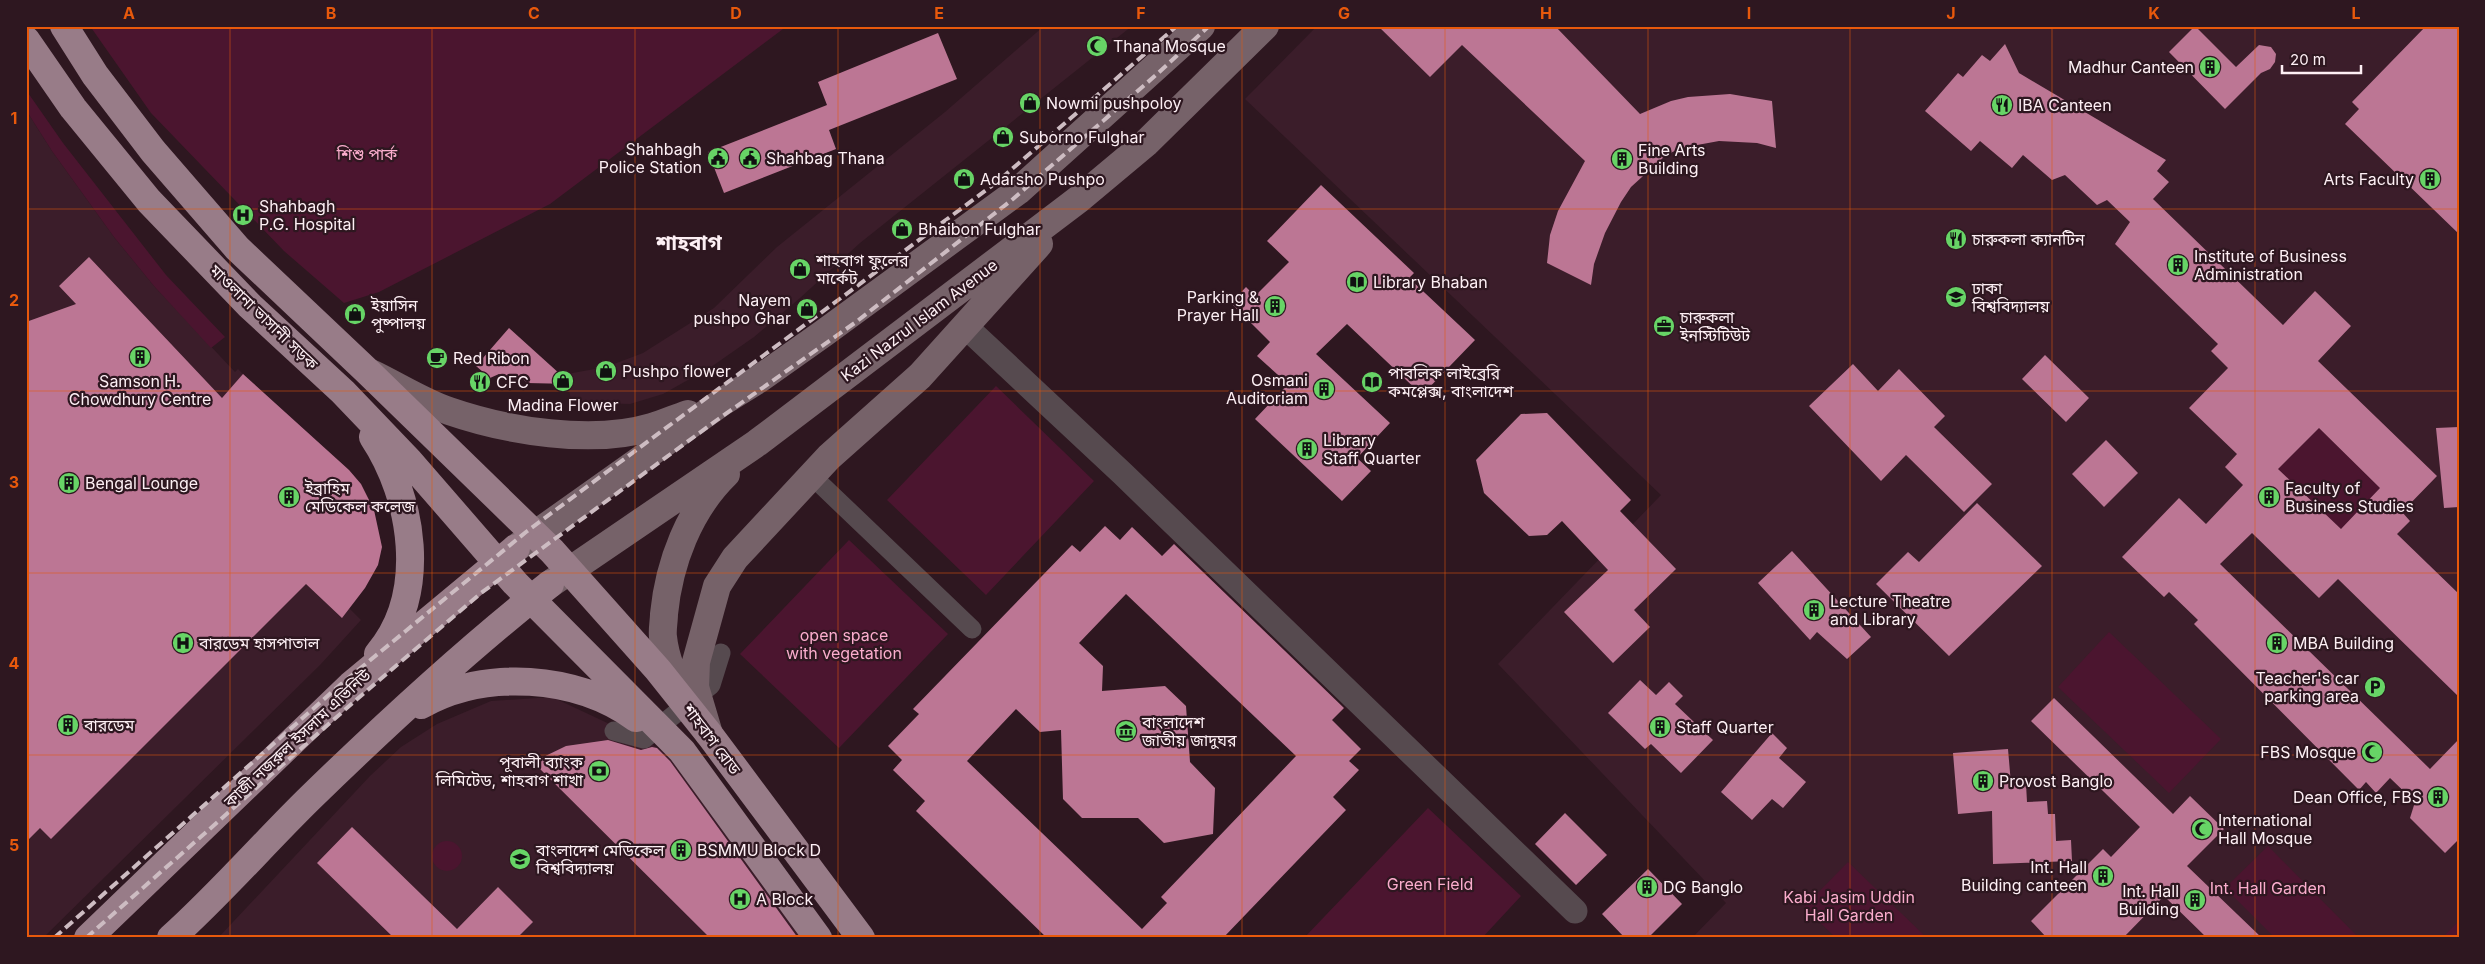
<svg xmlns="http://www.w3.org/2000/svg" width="2485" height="964" viewBox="0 0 2485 964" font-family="Inter,'Noto Sans Bengali',sans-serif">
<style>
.built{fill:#3b1d2a}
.green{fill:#4b152f}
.building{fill:#bc7694;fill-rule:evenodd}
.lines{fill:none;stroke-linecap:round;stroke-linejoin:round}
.pedestrian{stroke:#564a4f;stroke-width:19}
.minor{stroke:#564a4f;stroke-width:25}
.secondary{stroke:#766269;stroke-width:28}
.trunk{stroke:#987c88;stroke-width:28}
.rail{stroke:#cdbcc2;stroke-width:4;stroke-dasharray:10 5;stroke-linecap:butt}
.grid{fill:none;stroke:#e8590c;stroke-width:1;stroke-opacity:0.55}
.labels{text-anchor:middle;stroke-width:4.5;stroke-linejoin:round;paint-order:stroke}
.poi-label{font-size:16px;fill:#fdeff4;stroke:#2e1720;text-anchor:start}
.park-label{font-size:16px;fill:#fbadcd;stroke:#2e1720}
.street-label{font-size:16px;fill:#fdeff4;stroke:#2e1720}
.district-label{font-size:21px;font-weight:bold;fill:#fdeff4;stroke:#2e1720}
.neatline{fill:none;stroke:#e8590c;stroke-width:2}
.grid-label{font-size:16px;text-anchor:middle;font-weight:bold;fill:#e8590c}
</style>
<rect width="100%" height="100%" fill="#2e1720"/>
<path class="built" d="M1044 26H1132L860 243 800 298 754 337 711 367 663 394 630 404 571 402 567 374 606 367 643 353 714 308 777 247 945 112Z
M1317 26H2459V938H1692L1726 903 1498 664 1661 495 1245 99Z
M26 110 52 151 114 237 154 286 235 372 238 369 243 374 349 470 361 484 374 510 382 547 378 565 349 608 361 620 320 665 43 938H26Z
M552 697 650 743 673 758 805 938H218L370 776 401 747 437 724 491 701Z"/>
<path class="green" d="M90 26H787L550 204 379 292 344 303 284 251 151 113Z
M26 90 63 143 166 275 225 337 211 348 154 286 114 237 52 151 26 110Z
M996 386 1094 481 986 595 887 500Z
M2319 428 2380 488 2341 529 2278 469Z
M849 540 948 634 839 748 740 654Z
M2109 632 2221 739 2169 793 2058 687Z
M1428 808 1521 896 1482 938H1304Z
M432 856a15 15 0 1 1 30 0a15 15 0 1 1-30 0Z
M2268 846 2359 938H2275L2225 888Z
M1848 862 1927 938H1836L1804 907Z
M2459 921V938H2442Z"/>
<path class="building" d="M1378 26H1555L1640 114 1671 101 1688 97 1730 94 1772 101 1776 148 1757 143 1719 141 1681 148 1666 155 1631 187 1621 202 1605 233 1594 264 1591 285 1547 263 1550 235 1558 211 1585 161 1462 45 1430 77Z
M2195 26 2236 67 2259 45 2271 47 2276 54 2275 62 2270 69 2261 73 2225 109 2169 52Z
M2426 26H2459V234L2345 124 2359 109 2352 102Z
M938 33 957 79 829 130 836 149 724 193 708 152 827 105 818 82Z
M2005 44 2019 73 2166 160 2157 171 2169 182 2153 199 2283 325 2315 291 2351 326 2318 361 2437 476 2402 512 2410 521 2397 534 2459 594V697L2338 579 2319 598 2252 533 2220 564 2430 769 2459 739V839L2445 853 2410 818 2415 802 2390 778 2376 793 2366 782 2359 790 2194 624 2198 620 2169 592 2164 597 2122 557 2179 498 2206 524 2243 485 2225 467 2237 454 2189 408 2228 368 2211 351 2218 344 2115 244 2130 222 2107 200 2097 205 2065 175 2052 180 2023 155 2012 168 1980 141 1971 151 1925 111 1958 73 1963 77 1982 55 1990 61ZM2319 428 2380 488 2341 529 2278 469Z
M1321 185 1414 273 1409 278 1475 340 1422 395 1347 324 1316 354 1390 423 1357 458 1371 471 1342 501 1255 419 1288 384 1257 356 1270 342 1231 303 1246 287 1255 296 1289 262 1267 241Z
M89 257 222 398 243 374 349 470 361 484 374 510 382 547 378 565 365 588 342 618 306 584 51 839 40 828 26 842V322L76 304 59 286Z
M509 328 571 384 527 383 523 379 520 383 514 378 509 383 499 374 490 378 476 366Z
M2045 355 2089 398 2066 422 2022 379Z
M1853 364 1878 391 1899 369 1945 416 1934 427 1992 484 1964 512 1906 455 1881 481 1809 406Z
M1547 413 1631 500 1620 511 1676 569 1634 610 1650 627 1613 663 1564 612 1608 570 1562 521 1547 535 1529 536 1484 493 1476 460 1521 414Z
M2459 427V507L2444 508 2436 428Z
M2106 440 2138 473 2104 507 2072 474Z
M1977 503 2042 566 1949 656 1876 584 1908 552 1919 562Z
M1105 526 1120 540 1132 527 1162 556 1174 544 1344 708 1332 720 1361 749 1349 761 1359 770 1333 797 1346 810 1223 938H1047L916 811 925 801 893 770 902 760 888 746 919 714 913 709 1072 545 1080 552ZM1126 594 1296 756 1161 897 1167 903 1142 929 967 761 1016 709 1040 732 1061 730 1063 799 1082 818H1138L1164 843 1213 834 1215 788 1190 762 1186 706 1165 686 1102 691 1103 666 1079 643Z
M1792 551 1871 637 1847 659 1817 632 1810 640 1758 583Z
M1640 680 1656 695 1669 682 1683 696 1675 704 1713 740 1681 773 1651 744 1645 749 1608 713Z
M2054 698 2173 814 2190 796 2224 829 2187 866 2262 938H2207L2164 896 2123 938H2047L2031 921 2103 849 2111 857 2140 827 2031 721Z
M1772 733 1787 748 1779 758 1806 782 1783 808 1772 799 1752 820 1721 792Z
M608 740 641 750 652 747 657 748 670 761 798 938H710L533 762 566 746Z
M2008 749 2011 784H2026L2027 802 2047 801 2048 814H2055L2056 841 2071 840 2072 861 1993 864 1992 811 1958 814 1953 753Z
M1565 813 1607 855 1576 885 1535 844Z
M352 827 457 929 498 887 533 922 517 938H394L317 863Z
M1648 869 1682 904 1648 938H1625L1602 914Z"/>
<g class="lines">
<path class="pedestrian" d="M811 475 972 629
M614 731 644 739 711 685 721 653"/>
<path class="minor" d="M966 327 1123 474 1575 911"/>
<path class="secondary" d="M373 374C398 386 423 402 449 411 507 431 592 445 652 427 665 423 676 418 688 414
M516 548 722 402 759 379 824 333 1018 191 1201 26
M550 584 757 443 1079 199 1146 143 1265 26
M685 697C674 680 665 657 663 637 662 630 664 621 664 614 669 563 689 510 726 474
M709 734 695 687 696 662 717 586 735 558 829 457 920 376 1039 244"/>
<path class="trunk" d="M64 26 95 75 153 151 237 248 367 371 552 551 658 670 709 734 861 938
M26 40 73 108 149 201 250 306 343 392 409 461 515 583 682 751 818 938
M373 437C413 497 429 594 378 654
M421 705C485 669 576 675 636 718
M88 938 351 685 516 548
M171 938C220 894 263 844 310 798 387 723 466 650 550 584"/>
<path class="rail" d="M54 938 340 685 526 532 997 182 1177 26
M86 938 356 700 481 593 717 420 856 322 1013 199 1156 75 1209 26"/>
</g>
<path class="grid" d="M230 26V938M432 26V938M635 26V938M838 26V938M1040 26V938M1242 26V938M1445 26V938M1648 26V938M1850 26V938M2052 26V938M2255 26V938M26 209H2459M26 391H2459M26 573H2459M26 755H2459"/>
<defs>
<g id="mosque-disc" transform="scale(1.125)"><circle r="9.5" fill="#67d466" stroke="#2e1720"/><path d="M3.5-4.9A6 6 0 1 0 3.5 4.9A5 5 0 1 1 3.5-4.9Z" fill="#111"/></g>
<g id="building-disc" transform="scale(1.125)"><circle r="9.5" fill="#67d466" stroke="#2e1720"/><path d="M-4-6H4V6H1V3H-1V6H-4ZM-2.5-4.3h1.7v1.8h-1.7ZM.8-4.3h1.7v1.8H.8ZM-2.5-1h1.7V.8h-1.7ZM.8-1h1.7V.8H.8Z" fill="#111"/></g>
<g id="shop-disc" transform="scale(1.125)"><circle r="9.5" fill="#67d466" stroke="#2e1720"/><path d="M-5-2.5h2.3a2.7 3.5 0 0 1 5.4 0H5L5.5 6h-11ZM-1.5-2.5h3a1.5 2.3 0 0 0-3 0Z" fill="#111"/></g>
<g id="restaurant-disc" transform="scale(1.125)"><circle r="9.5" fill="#67d466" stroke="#2e1720"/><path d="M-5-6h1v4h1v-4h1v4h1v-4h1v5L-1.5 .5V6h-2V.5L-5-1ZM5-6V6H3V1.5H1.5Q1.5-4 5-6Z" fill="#111"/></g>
<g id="civic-disc" transform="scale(1.125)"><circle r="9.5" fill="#67d466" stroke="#2e1720"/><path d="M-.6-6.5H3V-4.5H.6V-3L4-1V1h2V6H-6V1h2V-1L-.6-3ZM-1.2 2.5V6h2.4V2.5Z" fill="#111"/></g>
<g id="hospital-disc" transform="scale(1.125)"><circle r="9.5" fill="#67d466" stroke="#2e1720"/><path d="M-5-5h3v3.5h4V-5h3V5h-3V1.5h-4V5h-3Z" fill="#111"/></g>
<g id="library-disc" transform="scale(1.125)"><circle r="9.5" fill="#67d466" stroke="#2e1720"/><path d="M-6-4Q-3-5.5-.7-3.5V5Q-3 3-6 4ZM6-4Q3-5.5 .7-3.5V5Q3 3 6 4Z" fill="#111"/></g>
<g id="university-disc" transform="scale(1.125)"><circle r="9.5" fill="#67d466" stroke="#2e1720"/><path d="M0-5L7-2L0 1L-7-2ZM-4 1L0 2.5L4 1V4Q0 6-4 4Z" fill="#111"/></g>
<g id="office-disc" transform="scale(1.125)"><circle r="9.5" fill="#67d466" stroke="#2e1720"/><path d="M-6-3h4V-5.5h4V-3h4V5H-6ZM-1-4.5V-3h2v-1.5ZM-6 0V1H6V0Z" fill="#111"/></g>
<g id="cafe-disc" transform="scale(1.125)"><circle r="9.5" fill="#67d466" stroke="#2e1720"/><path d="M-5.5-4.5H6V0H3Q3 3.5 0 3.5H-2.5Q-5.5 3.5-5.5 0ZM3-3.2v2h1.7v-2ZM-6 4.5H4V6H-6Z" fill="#111"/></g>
<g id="parking-disc" transform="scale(1.125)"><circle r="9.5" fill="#67d466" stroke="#2e1720"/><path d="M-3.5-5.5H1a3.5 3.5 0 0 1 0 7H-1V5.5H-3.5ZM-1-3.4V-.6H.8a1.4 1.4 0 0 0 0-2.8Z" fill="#111"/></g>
<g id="museum-disc" transform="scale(1.125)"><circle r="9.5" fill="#67d466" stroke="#2e1720"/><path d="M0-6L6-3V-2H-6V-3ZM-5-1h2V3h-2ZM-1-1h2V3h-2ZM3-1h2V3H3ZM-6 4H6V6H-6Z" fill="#111"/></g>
<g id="bank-disc" transform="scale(1.125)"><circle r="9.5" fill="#67d466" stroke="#2e1720"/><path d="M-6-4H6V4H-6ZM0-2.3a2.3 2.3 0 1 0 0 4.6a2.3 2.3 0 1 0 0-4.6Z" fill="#111"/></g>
</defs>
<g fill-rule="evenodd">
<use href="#mosque-disc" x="1097" y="46"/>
<use href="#building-disc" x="2210" y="67"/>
<use href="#shop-disc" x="1030" y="103"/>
<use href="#restaurant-disc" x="2002" y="105"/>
<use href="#shop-disc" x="1003" y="137"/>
<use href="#civic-disc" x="718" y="158"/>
<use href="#civic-disc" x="750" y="158"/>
<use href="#building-disc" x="1622" y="159"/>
<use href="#shop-disc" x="964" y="179"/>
<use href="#building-disc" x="2430" y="179"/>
<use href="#hospital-disc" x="243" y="215"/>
<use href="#shop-disc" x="902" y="229"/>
<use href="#restaurant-disc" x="1956" y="239"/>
<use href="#building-disc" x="2178" y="265"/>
<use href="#shop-disc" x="800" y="269"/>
<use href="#library-disc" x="1357" y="282"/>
<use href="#university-disc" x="1956" y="297"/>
<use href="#building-disc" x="1275" y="306"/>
<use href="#shop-disc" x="807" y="309"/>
<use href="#shop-disc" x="355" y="314"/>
<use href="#office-disc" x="1664" y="326"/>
<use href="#building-disc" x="140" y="357"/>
<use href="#cafe-disc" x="437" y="358"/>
<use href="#shop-disc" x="606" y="371"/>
<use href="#shop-disc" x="563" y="381"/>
<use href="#restaurant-disc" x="480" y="382"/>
<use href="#library-disc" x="1372" y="382"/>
<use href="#building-disc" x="1324" y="389"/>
<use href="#building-disc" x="1307" y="449"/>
<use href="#building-disc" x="69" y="483"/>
<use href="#building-disc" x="289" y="497"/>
<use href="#building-disc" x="2269" y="497"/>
<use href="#building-disc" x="1814" y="610"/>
<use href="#hospital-disc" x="183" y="643"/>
<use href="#building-disc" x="2277" y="643"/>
<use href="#parking-disc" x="2375" y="687"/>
<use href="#building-disc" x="68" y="725"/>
<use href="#building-disc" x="1660" y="727"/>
<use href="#museum-disc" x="1126" y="731"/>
<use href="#mosque-disc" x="2372" y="752"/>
<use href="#bank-disc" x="599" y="771"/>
<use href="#building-disc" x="1983" y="781"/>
<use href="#building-disc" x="2438" y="797"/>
<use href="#mosque-disc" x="2202" y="829"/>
<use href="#building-disc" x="681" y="850"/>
<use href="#university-disc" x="520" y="859"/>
<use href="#building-disc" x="2103" y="876"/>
<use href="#building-disc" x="1647" y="887"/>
<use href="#hospital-disc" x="740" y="899"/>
<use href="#building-disc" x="2195" y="900"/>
</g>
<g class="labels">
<g class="poi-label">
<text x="1113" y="52">Thana Mosque</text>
<text x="2194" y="73" text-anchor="end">Madhur Canteen</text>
<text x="1046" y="109">Nowmi pushpoloy</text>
<text x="2018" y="111">IBA Canteen</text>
<text x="1019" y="143">Suborno Fulghar</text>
<text x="702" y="155" text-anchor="end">Shahbagh<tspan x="702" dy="18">Police Station</tspan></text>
<text x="1638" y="156">Fine Arts<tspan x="1638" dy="18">Building</tspan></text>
<text x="766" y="164">Shahbag Thana</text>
<text x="980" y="185">Adarsho Pushpo</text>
<text x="2414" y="185" text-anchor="end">Arts Faculty</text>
<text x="259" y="212">Shahbagh<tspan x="259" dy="18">P.G. Hospital</tspan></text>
<text x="918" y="235">Bhaibon Fulghar</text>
<text x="1972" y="245">চারুকলা ক্যানটিন</text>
<text x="2194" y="262">Institute of Business<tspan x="2194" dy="18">Administration</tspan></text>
<text x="816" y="266">শাহবাগ ফুলের<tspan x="816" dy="18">মার্কেট</tspan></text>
<text x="1373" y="288">Library Bhaban</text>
<text x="1972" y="294">ঢাকা<tspan x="1972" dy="18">বিশ্ববিদ্যালয়</tspan></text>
<text x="1259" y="303" text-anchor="end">Parking &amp;<tspan x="1259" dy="18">Prayer Hall</tspan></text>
<text x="791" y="306" text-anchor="end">Nayem<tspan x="791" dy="18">pushpo Ghar</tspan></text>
<text x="371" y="311">ইয়াসিন<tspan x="371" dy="18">পুষ্পালয়</tspan></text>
<text x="1680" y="323">চারুকলা<tspan x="1680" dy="18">ইনস্টিটিউট</tspan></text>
<text x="453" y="364">Red Ribon</text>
<text x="622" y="377">Pushpo flower</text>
<text x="1388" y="379">পাবলিক লাইব্রেরি<tspan x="1388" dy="18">কমপ্লেক্স, বাংলাদেশ</tspan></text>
<text x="1308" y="386" text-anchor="end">Osmani<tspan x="1308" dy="18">Auditoriam</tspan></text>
<text x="140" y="387" text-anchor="middle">Samson H.<tspan x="140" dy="18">Chowdhury Centre</tspan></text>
<text x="496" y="388">CFC</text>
<text x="563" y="411" text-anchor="middle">Madina Flower</text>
<text x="1323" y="446">Library<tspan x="1323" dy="18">Staff Quarter</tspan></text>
<text x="85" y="489">Bengal Lounge</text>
<text x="305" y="494">ইব্রাহিম<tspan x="305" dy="18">মেডিকেল কলেজ</tspan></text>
<text x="2285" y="494">Faculty of<tspan x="2285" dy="18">Business Studies</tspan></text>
<text x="1830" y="607">Lecture Theatre<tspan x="1830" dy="18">and Library</tspan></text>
<text x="199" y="649">বারডেম হাসপাতাল</text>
<text x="2293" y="649">MBA Building</text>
<text x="2359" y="684" text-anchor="end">Teacher's car<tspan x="2359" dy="18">parking area</tspan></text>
<text x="1142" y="728">বাংলাদেশ<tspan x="1142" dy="18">জাতীয় জাদুঘর</tspan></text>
<text x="84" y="731">বারডেম</text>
<text x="1676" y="733">Staff Quarter</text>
<text x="2356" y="758" text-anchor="end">FBS Mosque</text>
<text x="583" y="768" text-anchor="end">পূবালী ব্যাংক<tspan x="583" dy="18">লিমিটেড, শাহবাগ শাখা</tspan></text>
<text x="1999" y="787">Provost Banglo</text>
<text x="2422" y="803" text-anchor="end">Dean Office, FBS</text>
<text x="2218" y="826">International<tspan x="2218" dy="18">Hall Mosque</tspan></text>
<text x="536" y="856">বাংলাদেশ মেডিকেল<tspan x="536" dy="18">বিশ্ববিদ্যালয়</tspan></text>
<text x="697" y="856">BSMMU Block D</text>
<text x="2087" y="873" text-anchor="end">Int. Hall<tspan x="2087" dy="18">Building canteen</tspan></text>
<text x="1663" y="893">DG Banglo</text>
<text x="2179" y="897" text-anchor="end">Int. Hall<tspan x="2179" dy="18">Building</tspan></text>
<text x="756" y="905">A Block</text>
</g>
<g class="park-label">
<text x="367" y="160">শিশু পার্ক</text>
<text x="844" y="641">open space<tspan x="844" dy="18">with vegetation</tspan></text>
<text x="1430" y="890">Green Field</text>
<text x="2268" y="894">Int. Hall Garden</text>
<text x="1849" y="903">Kabi Jasim Uddin<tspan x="1849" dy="18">Hall Garden</tspan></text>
</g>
<g class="street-label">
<text transform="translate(264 317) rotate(44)" y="6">মাওলানা ভাসানী সড়ক</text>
<text transform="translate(919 320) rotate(-37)" y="6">Kazi Nazrul Islam Avenue</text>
<text transform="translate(297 738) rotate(-43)" y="6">কাজী নজরুল ইসলাম এভিনিউ</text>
<text transform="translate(712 739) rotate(53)" y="6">শাহবাগ রোড</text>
</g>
<g class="district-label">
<text x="689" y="250">শাহবাগ</text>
</g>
</g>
<rect width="2485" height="964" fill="none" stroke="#2e1720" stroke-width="55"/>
<path d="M2282 65v8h79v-8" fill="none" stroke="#fdeff4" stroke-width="2.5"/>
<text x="2290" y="65" font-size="15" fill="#fdeff4" stroke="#2e1720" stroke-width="4" paint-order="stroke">20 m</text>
<rect x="28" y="28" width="2430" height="908" class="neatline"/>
<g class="grid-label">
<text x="129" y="19">A</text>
<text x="331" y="19">B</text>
<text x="534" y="19">C</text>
<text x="736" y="19">D</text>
<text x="939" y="19">E</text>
<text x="1141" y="19">F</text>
<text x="1344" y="19">G</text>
<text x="1546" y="19">H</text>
<text x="1749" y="19">I</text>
<text x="1951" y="19">J</text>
<text x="2154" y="19">K</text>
<text x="2356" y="19">L</text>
<text x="14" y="124">1</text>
<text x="14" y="306">2</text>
<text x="14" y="488">3</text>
<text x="14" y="669">4</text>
<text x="14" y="851">5</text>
</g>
</svg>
